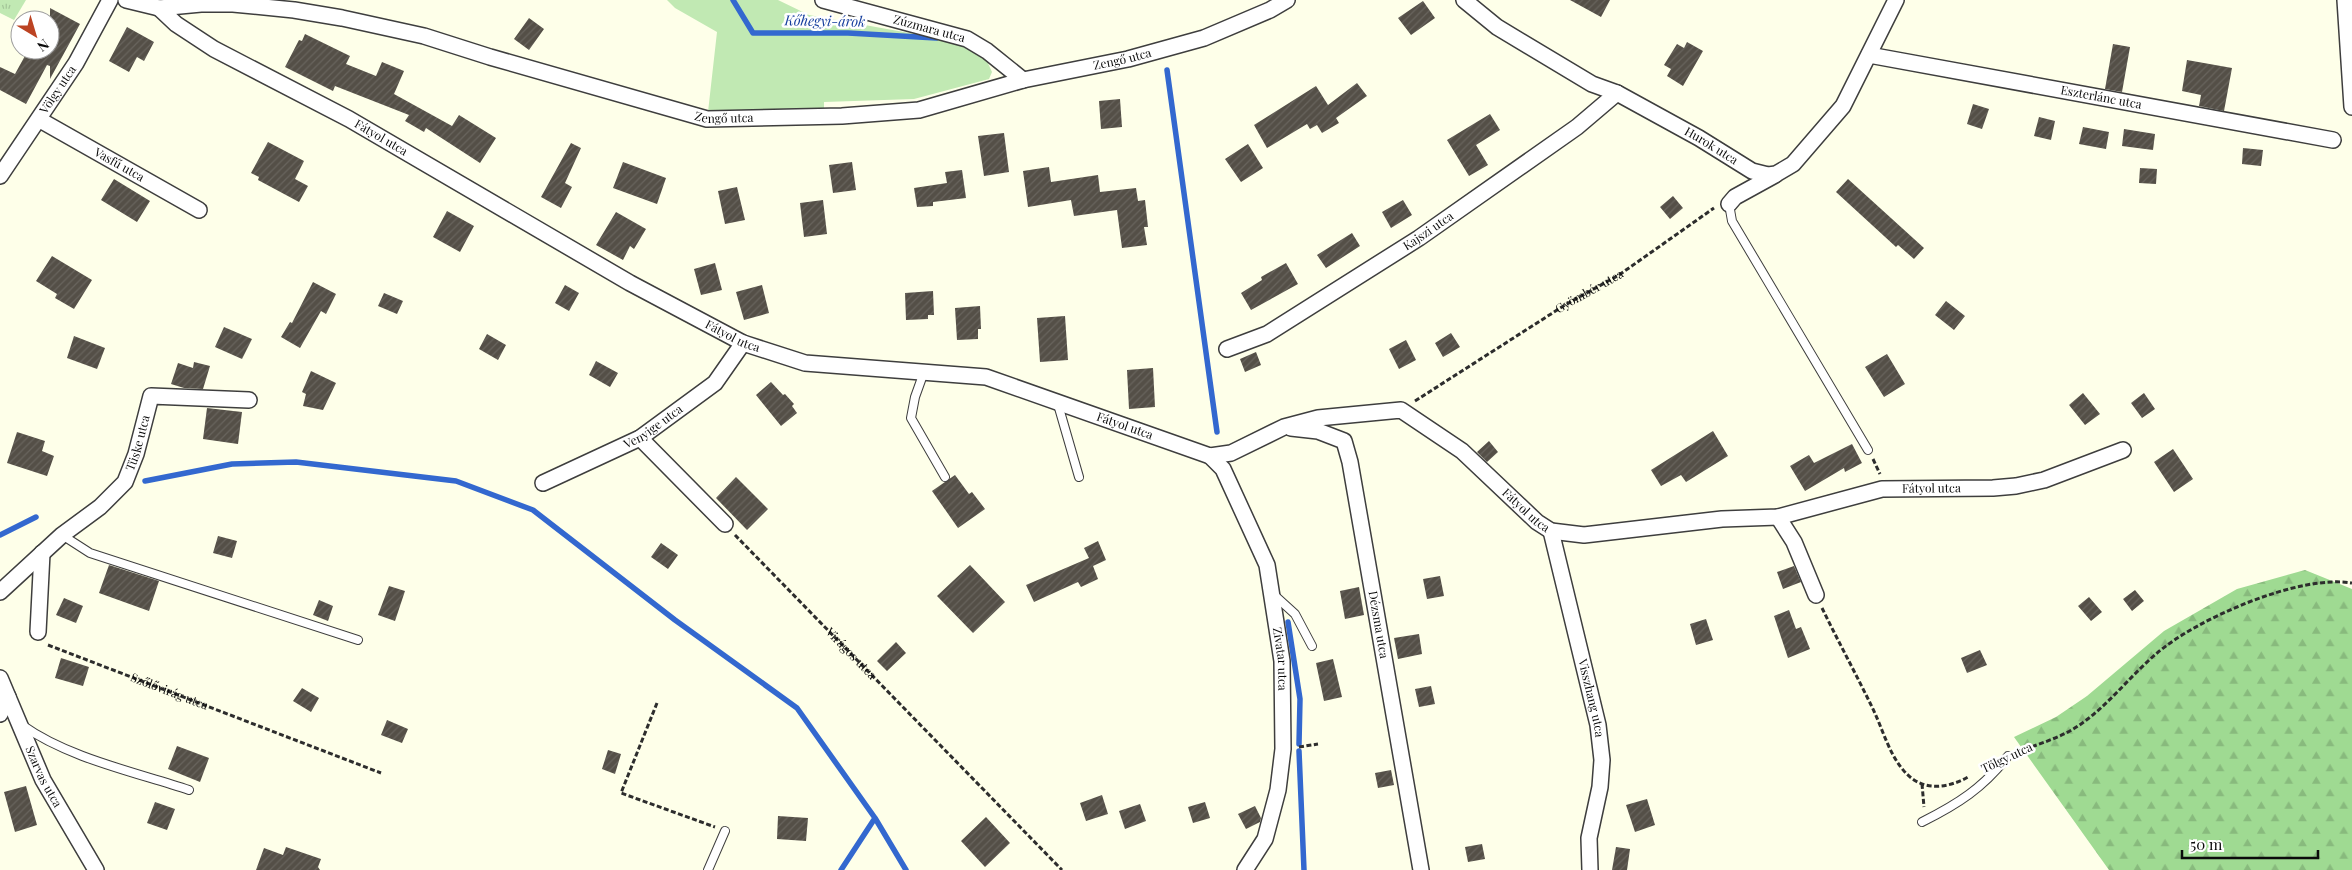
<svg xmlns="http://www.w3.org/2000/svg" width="2352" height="870" viewBox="0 0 2352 870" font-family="'Playfair Display',serif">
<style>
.grass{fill:#c1e9b3}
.forest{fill:url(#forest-firs)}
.park{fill:url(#park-tufts)}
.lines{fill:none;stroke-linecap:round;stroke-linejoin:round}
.stream{stroke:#3368cf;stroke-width:5.5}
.building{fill:url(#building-hatch)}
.service-casing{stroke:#3e3e3e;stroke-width:10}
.minor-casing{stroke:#3e3e3e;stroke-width:18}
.path{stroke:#2d2d2d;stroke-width:3;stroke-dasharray:5 2.5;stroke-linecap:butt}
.service{stroke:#fff;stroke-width:8}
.minor{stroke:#fff;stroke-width:15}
.labels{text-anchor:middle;stroke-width:5;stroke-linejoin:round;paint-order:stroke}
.street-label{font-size:12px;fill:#0b0b0b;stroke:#fff}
.water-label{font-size:14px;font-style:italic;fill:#143d9d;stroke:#fff}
</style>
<defs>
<pattern id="forest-firs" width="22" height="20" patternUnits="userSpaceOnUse" patternTransform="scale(1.25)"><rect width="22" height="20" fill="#9fda92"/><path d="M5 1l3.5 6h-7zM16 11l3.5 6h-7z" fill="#88ba7d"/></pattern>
<pattern id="park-tufts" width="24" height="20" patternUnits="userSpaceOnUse" patternTransform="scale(1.25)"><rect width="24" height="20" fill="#c1e9b3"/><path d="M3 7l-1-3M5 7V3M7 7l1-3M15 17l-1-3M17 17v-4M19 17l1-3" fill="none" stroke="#a4c699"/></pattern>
<pattern id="building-hatch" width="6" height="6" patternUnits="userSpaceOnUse" patternTransform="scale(1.25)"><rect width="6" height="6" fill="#544f47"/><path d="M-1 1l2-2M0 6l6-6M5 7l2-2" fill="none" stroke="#68645d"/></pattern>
</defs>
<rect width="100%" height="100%" fill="#feffe9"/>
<path class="grass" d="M667 0H778L809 15 965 43 986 59 992 72 989 79 914 99 824 102V111L708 112 717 32 675 8Z"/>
<path class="forest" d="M2305 570 2352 589V870H2109L2014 737 2056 717 2087 696 2164 631 2237 589Z"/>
<path class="park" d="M0 0H26L14 20 0 13Z"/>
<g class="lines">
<path class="stream" d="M733 0 753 33H848L936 38
M1167 70 1217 432
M145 481 232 464 296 462 456 481 533 510 675 620 797 708 875 818 906 870
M0 535 36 517
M1288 622 1300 699 1299 744
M1299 751 1304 870
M841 870 875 818"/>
</g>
<path class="building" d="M1570 0H1610L1601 17Z
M1423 1 1435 18 1411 35 1398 18Z
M50 8 80 24 50 79V66L47 65 26 104 0 90V67L15 74 26 54 20 50H50Z
M529 18 544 29 529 50 514 39Z
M127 27 154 42 144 61 137 57 129 72 109 61Z
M305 34 350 56 346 64 376 76 382 62 404 71 394 94 452 126 459 115 496 138 480 163 426 128 424 132 405 121 409 115 335 86 333 91 285 67 299 40 302 41Z
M1687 42 1703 51 1683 86 1667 76 1671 69 1664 65 1677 44 1684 48Z
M2113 44 2130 47 2122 92 2105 89Z
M2187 60 2232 68 2224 111 2199 106 2201 95 2182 91Z
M1357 83 1367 96 1336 118 1339 123 1322 133 1317 125 1310 129 1307 124 1267 148 1254 125 1316 86 1328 105Z
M1120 99 1122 127 1101 129 1099 101Z
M1973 104 1989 109 1982 129 1967 124Z
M1490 114 1500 130 1476 145 1488 165 1469 176 1447 140Z
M2039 117 2055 121 2051 140 2034 136Z
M2083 127 2109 132 2106 149 2079 144Z
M2124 129 2155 134 2153 150 2122 146Z
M1004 133 1009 172 984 176 978 136Z
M268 142 304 161 295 179 308 186 299 202 258 180 259 177 251 173Z
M571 143 581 148 565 183 572 187 561 208 541 197Z
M1248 144 1263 168 1241 182 1225 159Z
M2243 148 2263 150 2261 166 2242 164Z
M623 162 666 178 657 204 613 188Z
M852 162 856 190 833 193 829 165Z
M1049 167 1051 182 1098 175 1100 192 1136 188 1138 201 1145 200 1148 227H1144L1147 245 1122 248 1117 210 1074 216 1071 200 1028 207 1023 171Z
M2140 168 2157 169 2156 184 2139 183Z
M962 170 966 198 933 202V206L917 207 914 188 947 183 945 172Z
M114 179 150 201 137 222 101 200Z
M1848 179 1924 248 1914 259 1898 245 1896 247 1836 192Z
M737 187 745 220 725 224 718 191Z
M1673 196 1683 208 1670 219 1660 207Z
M823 200 827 234 804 237 800 203Z
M1403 200 1412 215 1391 228 1382 212Z
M447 211 474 226 460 252 433 237Z
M616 212 646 229 634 249 630 246 623 260 596 245Z
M1352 233 1360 246 1326 268 1317 255Z
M52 256 92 280 74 309 55 298 57 294 36 281Z
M715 263 722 290 701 295 694 269Z
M1286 263 1298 284 1251 310 1241 293 1262 280 1261 277Z
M313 282 336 294 326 314 321 311 300 348 281 337 290 322 292 323Z
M565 285 579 293 569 311 555 303Z
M762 285 769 313 744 320 736 292Z
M933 291 934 315H928V319L906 320 905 293Z
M384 293 403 301 397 314 378 306Z
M1946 301 1965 316 1954 330 1935 315Z
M980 306 981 329H978V339L957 340 955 308Z
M1065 316 1068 360 1040 362 1037 318Z
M224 327 252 339 242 359 215 347Z
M1451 333 1460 347 1443 357 1435 343Z
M487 334 506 345 498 360 479 349Z
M74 336 105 348 97 369 67 358Z
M1406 340 1416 360 1399 369 1389 349Z
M1256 352 1261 365 1245 372 1240 359Z
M1887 354 1905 384 1884 397 1865 367Z
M596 361 618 373 610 387 589 375Z
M194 362 210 366 203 389 184 388 171 384 178 363 193 368Z
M1153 368 1155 407 1129 409 1127 370Z
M311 371 336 383 323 410 303 406 306 394 302 392Z
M771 382 783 395 785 394 794 404 792 406 797 413 781 426 756 395Z
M2083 393 2100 414 2085 425 2069 405Z
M2144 393 2155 409 2142 418 2131 403Z
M207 408 242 412 238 444 203 439Z
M1713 431 1728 456 1686 482 1681 475 1661 486 1651 470Z
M17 432 45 441 42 451 54 456 47 476 7 463Z
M1489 441 1498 452 1487 462 1477 452Z
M1852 444 1862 463 1845 472 1844 468 1805 491 1790 466 1809 455 1814 463Z
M2173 449 2193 479 2174 492 2154 462Z
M955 475 969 494 972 492 985 509 958 528 932 491Z
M736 477 768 509 747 530 716 498Z
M218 536 237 541 232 558 213 553Z
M1098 541 1106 560 1093 566 1098 579 1081 587 1078 582 1034 602 1026 585 1089 558 1084 548Z
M661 543 678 555 668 569 651 557Z
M109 565 159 581 149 611 99 593Z
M970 565 1005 602 973 633 937 596Z
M1794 566 1801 582 1783 589 1777 572Z
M1440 576 1444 596 1427 599 1423 579Z
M389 586 405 591 395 621 378 615Z
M1359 587 1364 615 1345 619 1340 591Z
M2135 590 2144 601 2132 611 2123 599Z
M2089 597 2102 612 2091 621 2078 606Z
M64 598 83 606 76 623 56 615Z
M319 600 333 606 328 621 313 615Z
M1789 610 1796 629 1801 627 1810 649 1788 658 1774 616Z
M1706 619 1713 640 1696 645 1690 624Z
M1419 634 1422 654 1398 659 1394 638Z
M896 642 906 653 887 671 877 661Z
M1980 650 1987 665 1967 673 1961 658Z
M61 658 89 667 83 686 55 678Z
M1333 659 1342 697 1324 701 1316 663Z
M1431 686 1435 704 1419 707 1415 689Z
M302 688 319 698 311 712 293 701Z
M387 720 408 729 402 743 381 735Z
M177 746 209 758 200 782 168 769Z
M608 750 621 754 615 774 602 769Z
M1391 770 1394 785 1378 788 1375 773Z
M26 786 37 825 15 832 4 792Z
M1102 795 1108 814 1086 821 1080 803Z
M1647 799 1655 825 1635 832 1626 805Z
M155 802 175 809 167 830 147 823Z
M1205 802 1210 818 1193 823 1188 807Z
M1140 804 1146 821 1125 829 1119 811Z
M1255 806 1261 818 1260 822 1246 829 1238 814Z
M778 816 808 818 806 841 777 839Z
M986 817 1010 843 985 867 961 841Z
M1482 844 1485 859 1468 862 1465 847Z
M286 847 321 859 318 867 320 870H256L264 848 283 855Z
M1616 847 1630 849 1627 870H1612Z"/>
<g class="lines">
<g class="service-casing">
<path id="service" d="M1729 204 1732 221 1868 450
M924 372 915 397 911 418 945 477
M1057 401 1079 477
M62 535 90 553 358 640
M1273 594 1295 614 1312 646
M22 725C68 758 135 772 189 790
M1922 822C1958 804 1983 788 2008 756
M708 870 725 831"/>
</g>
<g class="minor-casing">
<g id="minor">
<path id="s4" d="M126 0 159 8 201 4H233L294 10 342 18 424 36 490 57 707 119 842 116 919 110 1023 80 1128 59 1204 38 1270 10 1287 0"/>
<path id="s5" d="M823 0 967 39 987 51 1023 80"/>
<path id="s6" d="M1464 0 1497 27 1592 84 1617 93 1699 138 1752 171 1768 175 1776 174 1793 164 1843 106 1896 0"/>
<path d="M2345 0 2352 107"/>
<path id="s7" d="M159 8 176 24 214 49 349 119 630 283 743 343 805 363 986 377 1210 456 1231 453 1284 427 1318 418 1401 410 1462 451 1537 522 1551 531 1584 535 1722 519 1778 517 1882 489 1993 488 2016 486 2044 480 2123 450"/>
<path id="s8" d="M1869 55 2333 140"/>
<path id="s9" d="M40 120 199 210"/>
<path id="s10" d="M0 176 76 63 110 0"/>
<path d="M1729 204 1735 197 1775 175"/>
<path id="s11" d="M1227 349 1267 334 1419 238 1577 127 1617 93"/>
<path id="s12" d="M1291 428 1318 431 1344 441 1350 462 1421 870"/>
<path d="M640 438 725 524"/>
<path id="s13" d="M1210 456 1223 469 1267 565 1282 661 1283 749 1278 790 1265 839 1245 870"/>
<path id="s14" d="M543 483 640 438 715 383 743 343"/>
<path d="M1778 517 1794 542 1816 595"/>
<path id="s15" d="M1551 531 1598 725 1602 760 1600 787 1589 838 1590 870"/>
<path id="s16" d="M0 592 62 535 100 507 125 482 136 454 151 396 249 400"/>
<path d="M38 632 42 553"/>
<path id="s17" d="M0 678 43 780 96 870"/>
<path d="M0 714 8 697"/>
</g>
</g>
<g class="path">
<path id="s1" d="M1415 401 1565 305 1619 275 1714 208"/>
<path d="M1873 459 1880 474"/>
<path id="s2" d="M735 535 1062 870"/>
<path d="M1822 608C1838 641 1856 674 1872 707 1884 731 1891 764 1914 780 1931 791 1952 786 1968 777"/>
<path id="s3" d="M48 645 381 773"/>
<path d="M657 703 621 793 715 827"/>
<path d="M1299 747 1318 744"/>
<path d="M2018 752C2038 744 2060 738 2078 726 2107 707 2129 677 2156 654 2196 619 2299 574 2352 583"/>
<path d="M1922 784 1924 807"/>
</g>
<use href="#service" class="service"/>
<use href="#minor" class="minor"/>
</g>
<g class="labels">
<g class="street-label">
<text dy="4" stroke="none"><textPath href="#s5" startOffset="110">Zúzmara utca</textPath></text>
<text dy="4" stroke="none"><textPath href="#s4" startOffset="1019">Zengő utca</textPath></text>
<text dy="4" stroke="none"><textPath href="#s10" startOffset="104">Völgy utca</textPath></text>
<text dy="4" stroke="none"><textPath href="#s8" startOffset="236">Eszterlánc utca</textPath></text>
<text dy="4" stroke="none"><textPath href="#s4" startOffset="614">Zengő utca</textPath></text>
<text dy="4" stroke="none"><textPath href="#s7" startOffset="258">Fátyol utca</textPath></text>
<text dy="4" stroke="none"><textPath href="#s6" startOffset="288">Hurok utca</textPath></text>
<text dy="4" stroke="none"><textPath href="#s9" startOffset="91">Vasfű utca</textPath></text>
<text dy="4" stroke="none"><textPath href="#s11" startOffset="234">Kajszi utca</textPath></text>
<text dy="4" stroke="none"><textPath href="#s1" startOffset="206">Gyömbér utca</textPath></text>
<text dy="4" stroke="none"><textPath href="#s7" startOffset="662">Fátyol utca</textPath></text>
<text dy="4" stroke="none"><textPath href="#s7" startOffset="1068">Fátyol utca</textPath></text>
<text dy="4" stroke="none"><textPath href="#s14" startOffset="124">Venyige utca</textPath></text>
<text dy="4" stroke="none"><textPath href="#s16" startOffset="208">Tüske utca</textPath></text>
<text dy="4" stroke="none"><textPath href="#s7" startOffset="1936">Fátyol utca</textPath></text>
<text dy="4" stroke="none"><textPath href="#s7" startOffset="1518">Fátyol utca</textPath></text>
<text dy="4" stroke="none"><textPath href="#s12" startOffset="242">Dézsma utca</textPath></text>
<text dy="4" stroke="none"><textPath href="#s2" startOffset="166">Virágos utca</textPath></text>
<text dy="4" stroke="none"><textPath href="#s13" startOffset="219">Zivatar utca</textPath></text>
<text dy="4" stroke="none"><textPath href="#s3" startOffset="130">Szőlővirág utca</textPath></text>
<text dy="4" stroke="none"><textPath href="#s15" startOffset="172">Visszhang utca</textPath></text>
<text transform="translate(2007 758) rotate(-25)" y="4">Tölgy utca</text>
<text dy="4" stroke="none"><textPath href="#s17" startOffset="108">Szarvas utca</textPath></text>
</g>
<g class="water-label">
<text transform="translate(825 21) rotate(1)" y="5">Kőhegyi-árok</text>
</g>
</g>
<g transform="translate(35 35) rotate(142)"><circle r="24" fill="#ffffff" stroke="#9d9d9d"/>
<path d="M0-4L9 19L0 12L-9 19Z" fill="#bc4322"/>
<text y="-8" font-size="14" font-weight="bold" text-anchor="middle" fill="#0b0b0b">N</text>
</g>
<path d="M2182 850v8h136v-8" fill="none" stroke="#0b0b0b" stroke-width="2.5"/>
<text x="2190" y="850" font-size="15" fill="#0b0b0b" stroke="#ffffff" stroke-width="4" paint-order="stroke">50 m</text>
</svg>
